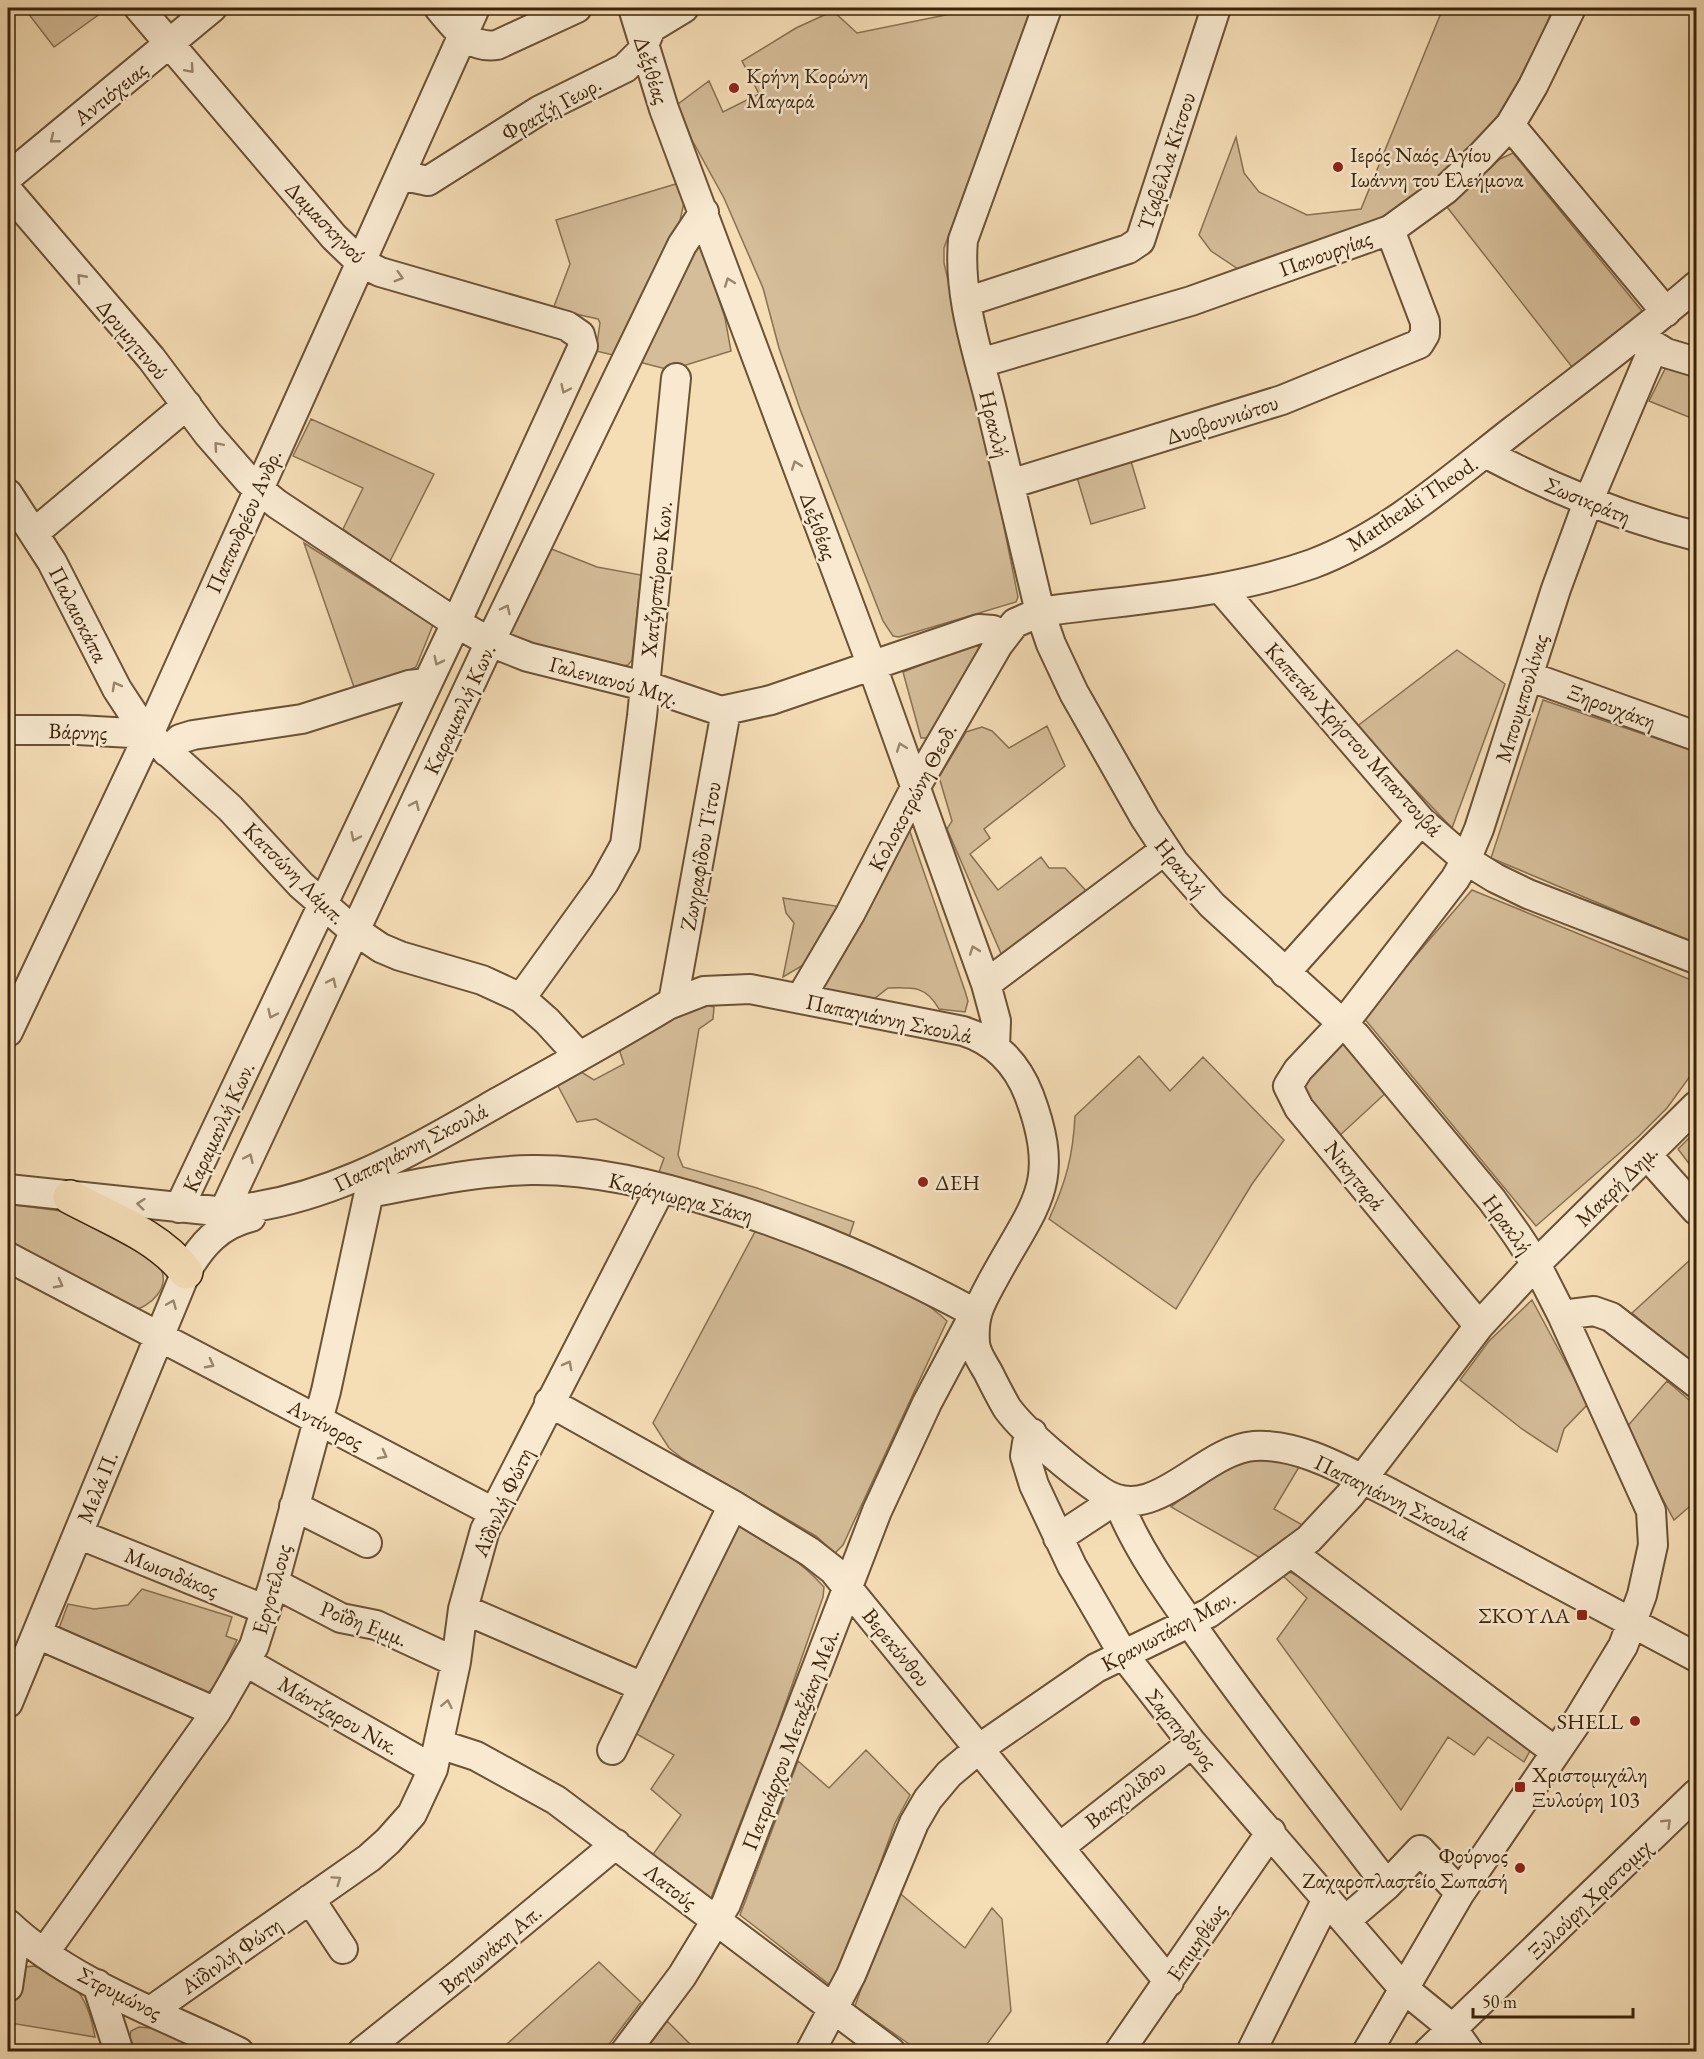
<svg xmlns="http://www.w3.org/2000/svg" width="1704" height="2059" viewBox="0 0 1704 2059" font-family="'EB Garamond',serif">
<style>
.green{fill:#d5bd99;stroke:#887051;stroke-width:1.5}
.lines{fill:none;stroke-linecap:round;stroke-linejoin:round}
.minor-casing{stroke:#6a5234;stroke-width:32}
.major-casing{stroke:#3b2309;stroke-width:36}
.minor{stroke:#f8e9d0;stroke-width:28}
.major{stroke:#f5ddb6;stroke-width:33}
.oneway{stroke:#9a866c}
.poi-dot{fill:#8f2418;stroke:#f8e9d0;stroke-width:2}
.labels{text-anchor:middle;stroke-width:5;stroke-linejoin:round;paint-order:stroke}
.street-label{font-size:22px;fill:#3b2309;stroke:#f8e9d0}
.poi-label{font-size:22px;fill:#3b2309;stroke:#f8e9d0;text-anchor:start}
</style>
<rect width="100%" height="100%" fill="#f5ddb6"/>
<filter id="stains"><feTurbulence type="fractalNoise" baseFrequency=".00333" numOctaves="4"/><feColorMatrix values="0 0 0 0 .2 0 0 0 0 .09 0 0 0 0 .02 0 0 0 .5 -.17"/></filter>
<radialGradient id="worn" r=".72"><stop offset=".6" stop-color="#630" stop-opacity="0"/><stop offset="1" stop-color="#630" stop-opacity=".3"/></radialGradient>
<path class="green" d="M24 8H108L54 47Z
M980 8H1033L944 248V263L998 497 1018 597 1016 602 899 637 893 636 883 621 800 409 779 348 763 288 724 198 692 140 678 104 709 81 723 112 759 94 742 61 796 28 833 11 857 33Z
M1443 8H1553C1520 95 1473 168 1388 214 1342 238 1287 251 1238 269L1211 251 1199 235 1236 137 1244 173 1259 192 1307 215 1361 209Z
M1513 153 1642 311 1572 367 1447 207 1500 159Z
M679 183 684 203 678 229 617 356 596 351 600 323 598 319 553 309 570 264 556 220Z
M700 243 725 318 731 351 670 370 635 361 692 246Z
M1668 363 1696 371V420L1649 401Z
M311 419 434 474 389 563 343 529 363 488 293 456Z
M1130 458 1145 508 1091 524 1076 474Z
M304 543 433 625 416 667 356 693Z
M549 548 597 567 641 575 632 660 628 665 618 667 533 645 506 632Z
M977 643H986L928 738H921L903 672Z
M1457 650 1505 684 1452 828 1356 727Z
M1543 700 1696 752V944L1491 858Z
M1047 726 1065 766 984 829 990 838 970 854 998 890 1041 857 1049 868H1065L1089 894 1003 958 947 829 952 821 939 777 966 732 982 727 992 731 1009 748Z
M909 829 965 991 968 1001 965 1012 939 1009C926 986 913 987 888 988L874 999 818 990Z
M1472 890 1696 982V1068L1667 1108 1639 1136 1536 1226 1363 1017Z
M783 898 842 907 805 964 783 977 794 923 786 913Z
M706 1005 714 1007 713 1019 699 1029 678 1155 683 1167 757 1188 854 1222 849 1237 737 1196 658 1175 664 1158 596 1119 577 1122 558 1086 578 1070 594 1080 624 1064 619 1049 674 1014Z
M1340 1038 1389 1090 1337 1138 1297 1083Z
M1139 1056 1170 1091 1203 1057 1284 1140 1252 1184 1176 1309 1049 1219C1066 1182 1073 1156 1075 1116Z
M1696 1131V1173L1678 1149Z
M8 1204 61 1211 148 1257C151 1259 157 1263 159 1266 173 1285 150 1309 131 1310L8 1247Z
M756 1230C813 1252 904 1280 947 1321L843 1545 835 1553 816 1536 683 1459 669 1448 653 1423Z
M1691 1259 1696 1265V1368L1632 1313Z
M1532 1300 1588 1404 1564 1429 1557 1452 1522 1429 1460 1380 1489 1341Z
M1667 1381 1696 1406V1501L1674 1520 1625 1429Z
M1247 1458 1281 1459 1299 1467 1274 1509 1304 1526 1266 1561 1171 1507 1195 1488Z
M738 1526C770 1542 800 1560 824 1587L823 1597 777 1728 709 1903 649 1860 681 1815 651 1789 674 1755 633 1732Z
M1290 1572 1307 1581 1531 1749 1524 1762 1488 1737 1474 1755 1448 1737 1401 1810 1277 1639 1307 1598 1283 1576Z
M142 1589 232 1617 226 1636 237 1640 216 1684 208 1693 59 1628 68 1604 94 1609 128 1605Z
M866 1750 910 1795 895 1823 858 1925 830 1985 740 1915 798 1761 829 1788Z
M896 1890 965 1948 992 1908 1002 1919 1011 2011 982 2051H919L855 2006Z
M599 1962 641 2002 604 2051H499Z
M34 1966C76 1981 87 1993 95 2037L10 2023 18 1980 25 1967Z
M667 2021 697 2051H645Z
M139 2027 162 2029 208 2051H130L128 2044 131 2031Z"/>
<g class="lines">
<g class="minor-casing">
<path id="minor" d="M139 8 334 237 360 262 380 272 567 326 580 335 583 346 456 623 179 1208
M439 8C455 27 469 49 497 45L577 8
M633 8 664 109 872 666 986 984 996 1021 995 1047
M1047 8 963 240C958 295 977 350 990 402 1007 472 1023 542 1040 612L1051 644 1074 693 1145 818 1174 862 1212 905 1355 1035 1492 1200 1517 1235 1536 1264 1562 1315 1651 1511 1653 1545 1642 1595 1623 1646 1578 1720 1460 1893 1367 2052
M1510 125 1666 312
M400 175 428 181 540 110 625 68 641 52 651 28 684 8
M8 177 212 8
M8 191 151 358 208 434 249 481 277 504 456 623 490 642 528 657 656 689 721 711 771 700 979 629 993 630 1004 635
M966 302 1128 249 1140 241 1216 8
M1639 336 1666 353 1696 362
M980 363 1191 301 1390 230 1445 190 1481 156 1510 125 1533 86 1571 8
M1485 453C1553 489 1621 517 1696 536
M1010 484 1282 400 1419 344 1425 334V322L1390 230
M8 494 52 562 117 689 136 718 156 741 230 808 301 885 347 925 381 948 400 956 482 980 521 998 547 1021 579 1056
M34 533 187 405
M1221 589 1421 821 1466 860 1495 878 1528 894 1696 959
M1528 676 1696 736
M8 730H78L149 734
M167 752 180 739 193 735 302 719 409 685 418 684 425 688
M1285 973 1421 821
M986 984 1165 850
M521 998 604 883 625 845 642 716 676 378
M800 999 850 914 915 788 998 645 1015 623 1040 612C1132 599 1224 595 1312 564 1387 536 1452 478 1515 429 1576 382 1638 336 1696 286
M673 1002 726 711
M8 1032 149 734 475 8
M1647 1155 1696 1210
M8 1189 216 1211C321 1206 409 1153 498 1102 555 1070 612 1039 668 1005L704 991 750 989 963 1031C995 1041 1017 1064 1029 1095 1063 1185 1034 1204 993 1280 980 1304 973 1315 975 1343 976 1354 983 1363 988 1372 994 1384 1000 1396 1007 1408 1025 1433 1075 1474 1102 1492 1154 1527 1201 1450 1254 1446 1301 1443 1349 1473 1390 1493L1696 1657
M369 1193C422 1183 477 1171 531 1170 593 1169 657 1185 715 1203 808 1231 889 1267 975 1313L927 1403 877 1511 726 1904 682 1976 625 2052
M224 1211 490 642 682 245 704 212
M8 1257 493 1512
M1562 1315 1594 1311 1611 1317 1696 1383
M1479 1326 1299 1108 1288 1086 1298 1070 1351 1014 1455 879 1466 860 1479 829 1556 589 1588 502 1654 346
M549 1402 733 1505 810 1552 833 1570 1169 1982
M1032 1433 1027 1443 1025 1456 1034 1485 1072 1566 1123 1654 1192 1743 1403 1988 1452 2028 1469 2052
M294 1506 367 1543
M78 1534 266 1610
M1058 1538 1117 1499C1137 1551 1173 1599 1205 1644 1263 1726 1326 1805 1387 1885
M1292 1553 1556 1752
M274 1583 341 1618 376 1625 456 1662
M463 1609 643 1687
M37 1634 216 1712
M246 1662 433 1769
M8 1703 186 1272C202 1244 219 1225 251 1217
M439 1744 476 1756 556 1800 891 2052
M612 1750 733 1505
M1060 1847 1192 1743
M310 1899 343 1949
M1346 1920 1387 1885 1420 1850 1460 1893
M8 1924C69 1982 163 2015 239 2052
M44 1953 216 1712 254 1646 274 1583 326 1391 373 1174
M97 1984 119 2052
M8 1987 16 1932
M152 2010 369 1858 388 1841 412 1814 433 1769 456 1662 463 1609 485 1530 661 1188
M362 2052 462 1972 616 1844
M810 2052 851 1975 914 1823 928 1799 949 1774 980 1748 1096 1668 1209 1613 1309 1539 1350 1495 1479 1326 1536 1264 1696 1106
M1119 2052 1271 1832
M1251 2052 1327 1899
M1428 2052 1696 1794"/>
</g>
<g class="major-casing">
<path id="major" d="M70 1197C109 1218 159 1236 186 1272"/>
</g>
<use href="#minor" class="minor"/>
<use href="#major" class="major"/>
</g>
<defs><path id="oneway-chevron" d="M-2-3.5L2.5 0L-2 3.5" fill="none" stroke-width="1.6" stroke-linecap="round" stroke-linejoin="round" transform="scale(1.5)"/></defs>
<g class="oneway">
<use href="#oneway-chevron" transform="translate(190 69) rotate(49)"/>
<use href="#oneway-chevron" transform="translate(54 139) rotate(141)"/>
<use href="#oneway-chevron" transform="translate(399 277) rotate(16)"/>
<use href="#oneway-chevron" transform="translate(81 278) rotate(-132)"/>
<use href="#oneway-chevron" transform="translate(729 282) rotate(-110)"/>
<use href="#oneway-chevron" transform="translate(565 389) rotate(115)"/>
<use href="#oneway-chevron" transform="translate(218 446) rotate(-131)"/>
<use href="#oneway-chevron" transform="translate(796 465) rotate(-110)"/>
<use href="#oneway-chevron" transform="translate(506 609) rotate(-64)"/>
<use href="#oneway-chevron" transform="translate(438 661) rotate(116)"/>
<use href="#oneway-chevron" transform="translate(116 686) rotate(-119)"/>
<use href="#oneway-chevron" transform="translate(901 747) rotate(-110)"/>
<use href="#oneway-chevron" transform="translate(415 805) rotate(-65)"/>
<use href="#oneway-chevron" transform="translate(355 837) rotate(115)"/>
<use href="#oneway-chevron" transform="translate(974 950) rotate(-110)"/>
<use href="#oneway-chevron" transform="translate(332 982) rotate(-65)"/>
<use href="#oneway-chevron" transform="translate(272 1014) rotate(115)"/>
<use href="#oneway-chevron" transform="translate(249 1158) rotate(-65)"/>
<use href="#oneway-chevron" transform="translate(141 1204) rotate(-174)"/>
<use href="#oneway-chevron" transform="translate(59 1284) rotate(28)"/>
<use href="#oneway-chevron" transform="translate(172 1304) rotate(-67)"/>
<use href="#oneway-chevron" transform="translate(210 1364) rotate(28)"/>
<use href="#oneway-chevron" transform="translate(568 1365) rotate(-62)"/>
<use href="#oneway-chevron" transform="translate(383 1455) rotate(28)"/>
<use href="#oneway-chevron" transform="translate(447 1704) rotate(-78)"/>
<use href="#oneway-chevron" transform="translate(1667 1823) rotate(-44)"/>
<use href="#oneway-chevron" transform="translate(337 1880) rotate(-35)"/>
</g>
<g class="poi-dot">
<circle cx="734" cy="88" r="6"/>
<circle cx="1338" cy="167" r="6"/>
<circle cx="923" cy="1182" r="6"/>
<rect x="1576" y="1609" width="12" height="12" rx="3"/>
<circle cx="1635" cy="1721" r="6"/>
<rect x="1514" y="1781" width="12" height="12" rx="3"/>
<circle cx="1520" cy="1868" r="6"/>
</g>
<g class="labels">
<g class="street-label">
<text transform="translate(652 70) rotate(72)" y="8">Δεξιθέας</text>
<text transform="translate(110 93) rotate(-39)" y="8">Αντιόχειας</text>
<text transform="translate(551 108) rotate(-29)" y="8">Φρατζή Γεωρ.</text>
<text transform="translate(1166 161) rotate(-72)" y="8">Τζαβέλλα Κίτσου</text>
<text transform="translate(326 222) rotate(46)" y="8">Δαμασκηνού</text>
<text transform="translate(1325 253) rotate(-20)" y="8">Πανουργίας</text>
<text transform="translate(133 339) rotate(50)" y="8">Δρυμητινού</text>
<text transform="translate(1222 419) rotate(-18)" y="8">Δυοβουνιώτου</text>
<text transform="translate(995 424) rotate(76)" y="8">Ηρακλή</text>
<text transform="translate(1588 500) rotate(22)" y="8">Σωσικράτη</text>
<text transform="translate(1412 503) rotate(-34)" y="8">Mattheaki Theod.</text>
<text transform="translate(243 521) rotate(-66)" y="8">Παπανδρέου Ανδρ.</text>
<text transform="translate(819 526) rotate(70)" y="8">Δεξιθέας</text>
<text transform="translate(656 579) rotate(-84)" y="8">Χατζησπύρου Κων.</text>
<text transform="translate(79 614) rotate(63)" y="8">Παλαιοκάπα</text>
<text transform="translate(614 680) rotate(15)" y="8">Γαλενιανού Μιχ.</text>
<text transform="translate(1521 698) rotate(-73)" y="8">Μπουμπουλίνας</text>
<text transform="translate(1612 706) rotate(20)" y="8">Ξηρουχάκη</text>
<text transform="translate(459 709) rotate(-65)" y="8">Καραμανλή Κων.</text>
<text transform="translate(78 731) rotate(2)" y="8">Βάρνης</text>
<text transform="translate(1354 739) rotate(48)" y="8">Καπετάν Χρήστου Μπαντουβά</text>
<text transform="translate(912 797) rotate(-62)" y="8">Κολοκοτρώνη Θεοδ.</text>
<text transform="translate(700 856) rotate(-80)" y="8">Ζωγραφίδου Τίτου</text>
<text transform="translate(1181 867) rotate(51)" y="8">Ηρακλή</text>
<text transform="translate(295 873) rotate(45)" y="8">Κατσώνη Λάμπ.</text>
<text transform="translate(889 1018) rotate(12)" y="8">Παπαγιάννη Σκουλά</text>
<text transform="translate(218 1127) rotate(-65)" y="8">Καραμανλή Κων.</text>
<text transform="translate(410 1147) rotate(-27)" y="8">Παπαγιάννη Σκουλά</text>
<text transform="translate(1355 1175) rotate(51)" y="8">Νικηταρά</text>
<text transform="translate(1616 1185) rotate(-45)" y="8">Μακρή Δημ.</text>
<text transform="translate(681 1197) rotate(14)" y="8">Καράγιωργα Σάκη</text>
<text transform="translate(1508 1224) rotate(54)" y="8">Ηρακλή</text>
<text transform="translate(326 1424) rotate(28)" y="8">Αντίνορος</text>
<text transform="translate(97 1487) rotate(-68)" y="8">Μελά Π.</text>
<text transform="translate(1392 1497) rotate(26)" y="8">Παπαγιάννη Σκουλά</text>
<text transform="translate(502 1502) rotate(-66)" y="8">Αϊδινλή Φώτη</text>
<text transform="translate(172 1572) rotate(22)" y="8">Μωισιδάκος</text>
<text transform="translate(271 1589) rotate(-74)" y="8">Εργοτέλους</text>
<text transform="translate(364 1623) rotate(21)" y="8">Ροΐδη Εμμ.</text>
<text transform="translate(1168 1630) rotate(-28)" y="8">Κρανιωτάκη Μαν.</text>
<text transform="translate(897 1647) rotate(51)" y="8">Βερεκύνθου</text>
<text transform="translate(339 1715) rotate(30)" y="8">Μάντζαρου Νικ.</text>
<text transform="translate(1182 1729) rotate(50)" y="8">Σαρπηδόνος</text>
<text transform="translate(790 1739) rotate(-69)" y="8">Πατριάρχου Μεταξάκη Μελ.</text>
<text transform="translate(1125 1794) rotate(-38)" y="8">Βακχυλίδου</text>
<text transform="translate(671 1886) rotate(38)" y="8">Λατούς</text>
<text transform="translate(1589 1899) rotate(-44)" y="8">Ξυλούρη Χριστομιχ</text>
<text transform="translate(1196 1942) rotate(-56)" y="8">Επιμηθέως</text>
<text transform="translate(490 1949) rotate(-40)" y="8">Βαγιωνάκη Απ.</text>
<text transform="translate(231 1955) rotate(-35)" y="8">Αϊδινλή Φώτη</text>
<text transform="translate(120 1993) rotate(27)" y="8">Στρυμώνος</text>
</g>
<g class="poi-label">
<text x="746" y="83">Κρήνη Κορώνη<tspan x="746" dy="25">Μαγαρά</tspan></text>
<text x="1350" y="162">Ιερός Ναός Αγίου<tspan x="1350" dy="25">Ιωάννη του Ελεήμονα</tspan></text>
<text x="935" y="1190">ΔΕΗ</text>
<text x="1570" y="1623" text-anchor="end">ΣΚΟΥΛΑ</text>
<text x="1623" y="1729" text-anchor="end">SHELL</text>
<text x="1532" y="1782">Χριστομιχάλη<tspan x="1532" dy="25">Ξυλούρη 103</tspan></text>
<text x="1508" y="1863" text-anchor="end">Φούρνος<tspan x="1508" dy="25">Ζαχαροπλαστείο Σωπασή</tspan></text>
</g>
</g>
<rect width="1704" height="2059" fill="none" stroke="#f5ddb6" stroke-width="30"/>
<rect x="9" y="9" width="1686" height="2041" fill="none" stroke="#3b2309" stroke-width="3"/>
<rect x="15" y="15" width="1674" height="2029" fill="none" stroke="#3b2309" stroke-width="1.5"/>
<path d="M1473 2008v9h160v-9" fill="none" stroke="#3b2309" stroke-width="3"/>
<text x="1482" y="2008" font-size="18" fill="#3b2309" stroke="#f8e9d0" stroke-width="4.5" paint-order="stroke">50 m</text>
<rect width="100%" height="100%" filter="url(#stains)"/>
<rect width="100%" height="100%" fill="url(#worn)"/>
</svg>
